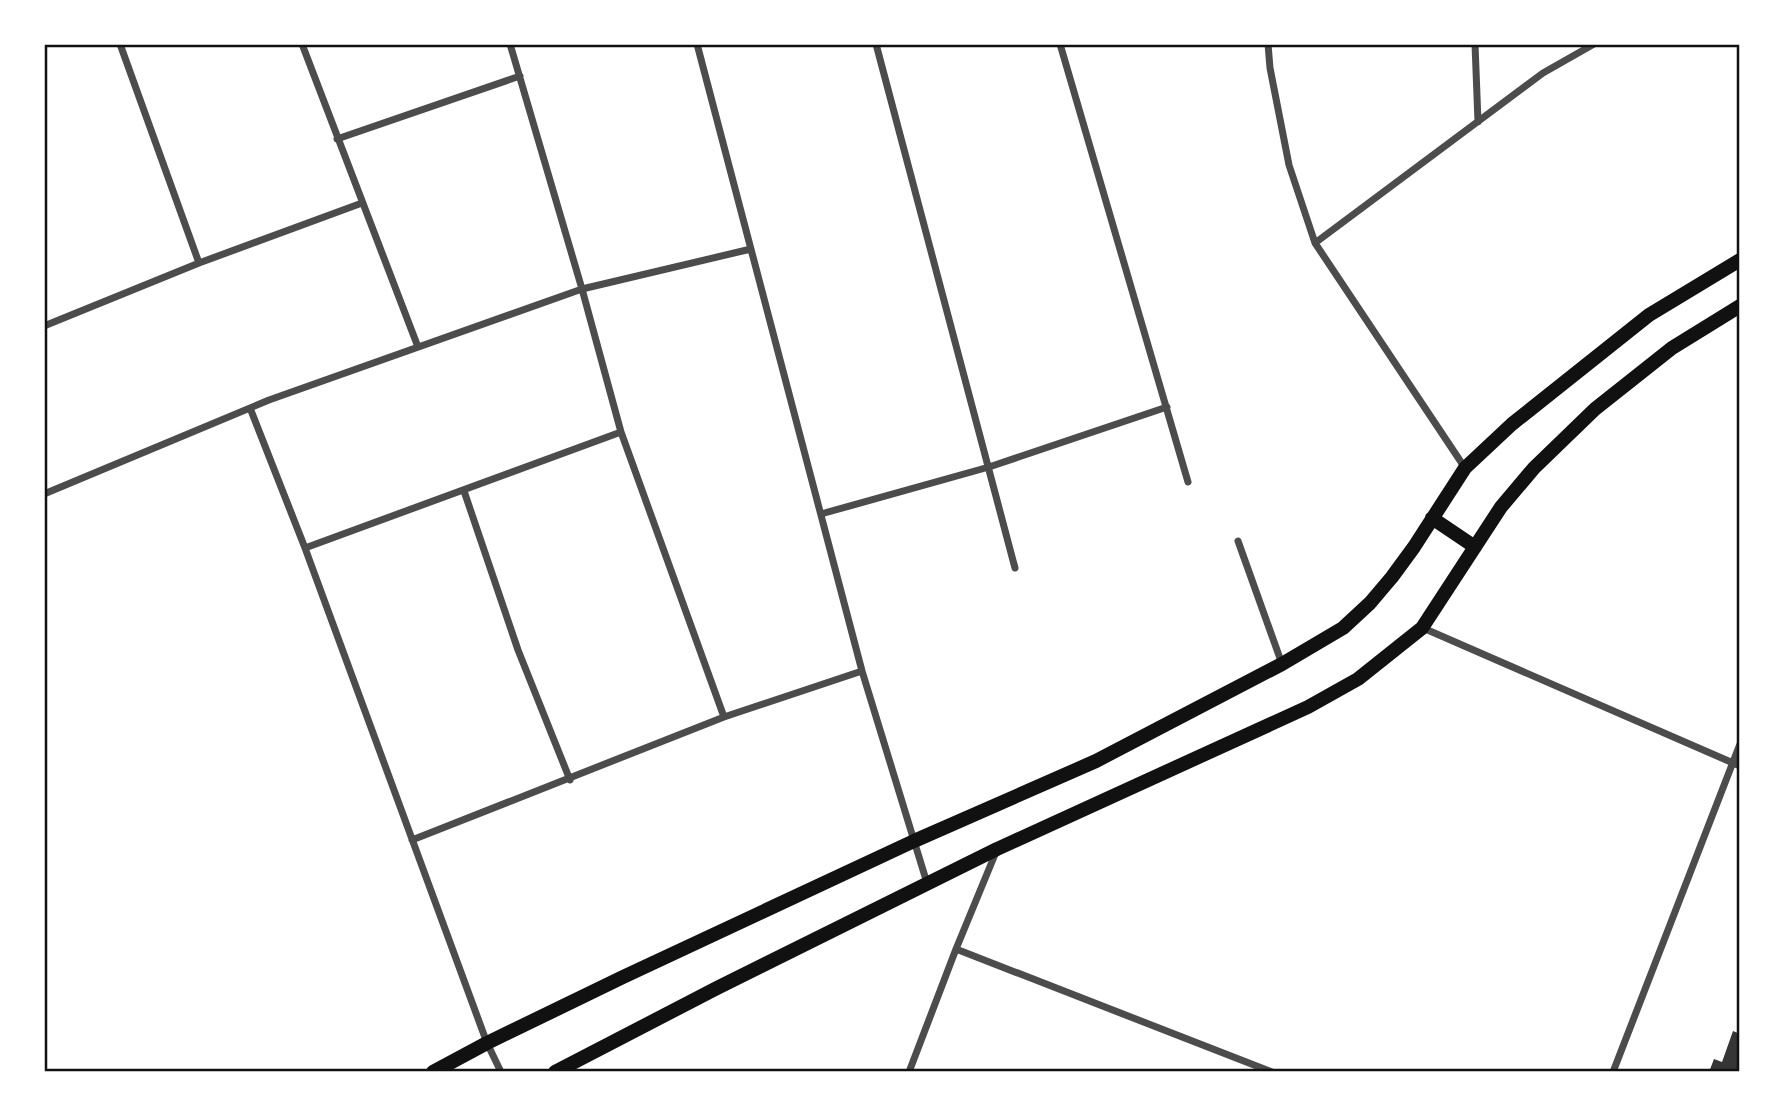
<svg xmlns="http://www.w3.org/2000/svg" width="1784" height="1116" viewBox="0 0 1784 1116" font-family="Bitter,serif">
<style>
.building{fill:#353535}
.lines{fill:none;stroke-linecap:round;stroke-linejoin:round}
.minor{stroke:#4c4c4c;stroke-width:7}
.secondary{stroke:#111;stroke-width:14}
.neatline{fill:none;stroke:#111;stroke-width:2.5}
</style>
<rect width="100%" height="100%" fill="#fff"/>
<path class="building" d="M1733 1031 1740 1034V1072H1709L1714 1059 1722 1062Z"/>
<g class="lines">
<path class="minor" d="M120 44 199 263
M302 44 418 347
M510 44 582 289 621 432 724 717
M697 44 862 671 927 883
M876 44 1015 568
M1060 44 1188 482
M1268 44 1270 68 1289 165 1315 243 1465 468
M1475 44 1478 122
M337 139 520 76
M1315 243 1543 73 1594 44
M44 326 199 263 362 203
M250 408 305 548 487 1043 501 1072
M464 491 518 650 570 780
M44 494 269 400 582 289 751 249
M821 514 989 467 1167 407
M1238 541 1282 664
M305 548 621 432
M1423 628 1740 766
M412 840 724 717 862 671
M956 949 1272 1072
M909 1072 956 949 996 852
M1613 1072 1740 744"/>
<path class="secondary" d="M1432 518 1475 547
M433 1072 487 1043 623 977 914 841 1096 761 1282 664 1343 628 1370 603 1392 577 1414 547 1465 468 1512 424 1649 315 1740 260
M555 1072 717 988 997 849 1308 707 1358 679 1422 628 1501 507 1534 468 1595 409 1672 348 1740 306"/>
</g>
<rect width="1784" height="1116" fill="none" stroke="#ffffff" stroke-width="91"/>
<rect x="46" y="46" width="1692" height="1024" class="neatline"/>
</svg>
